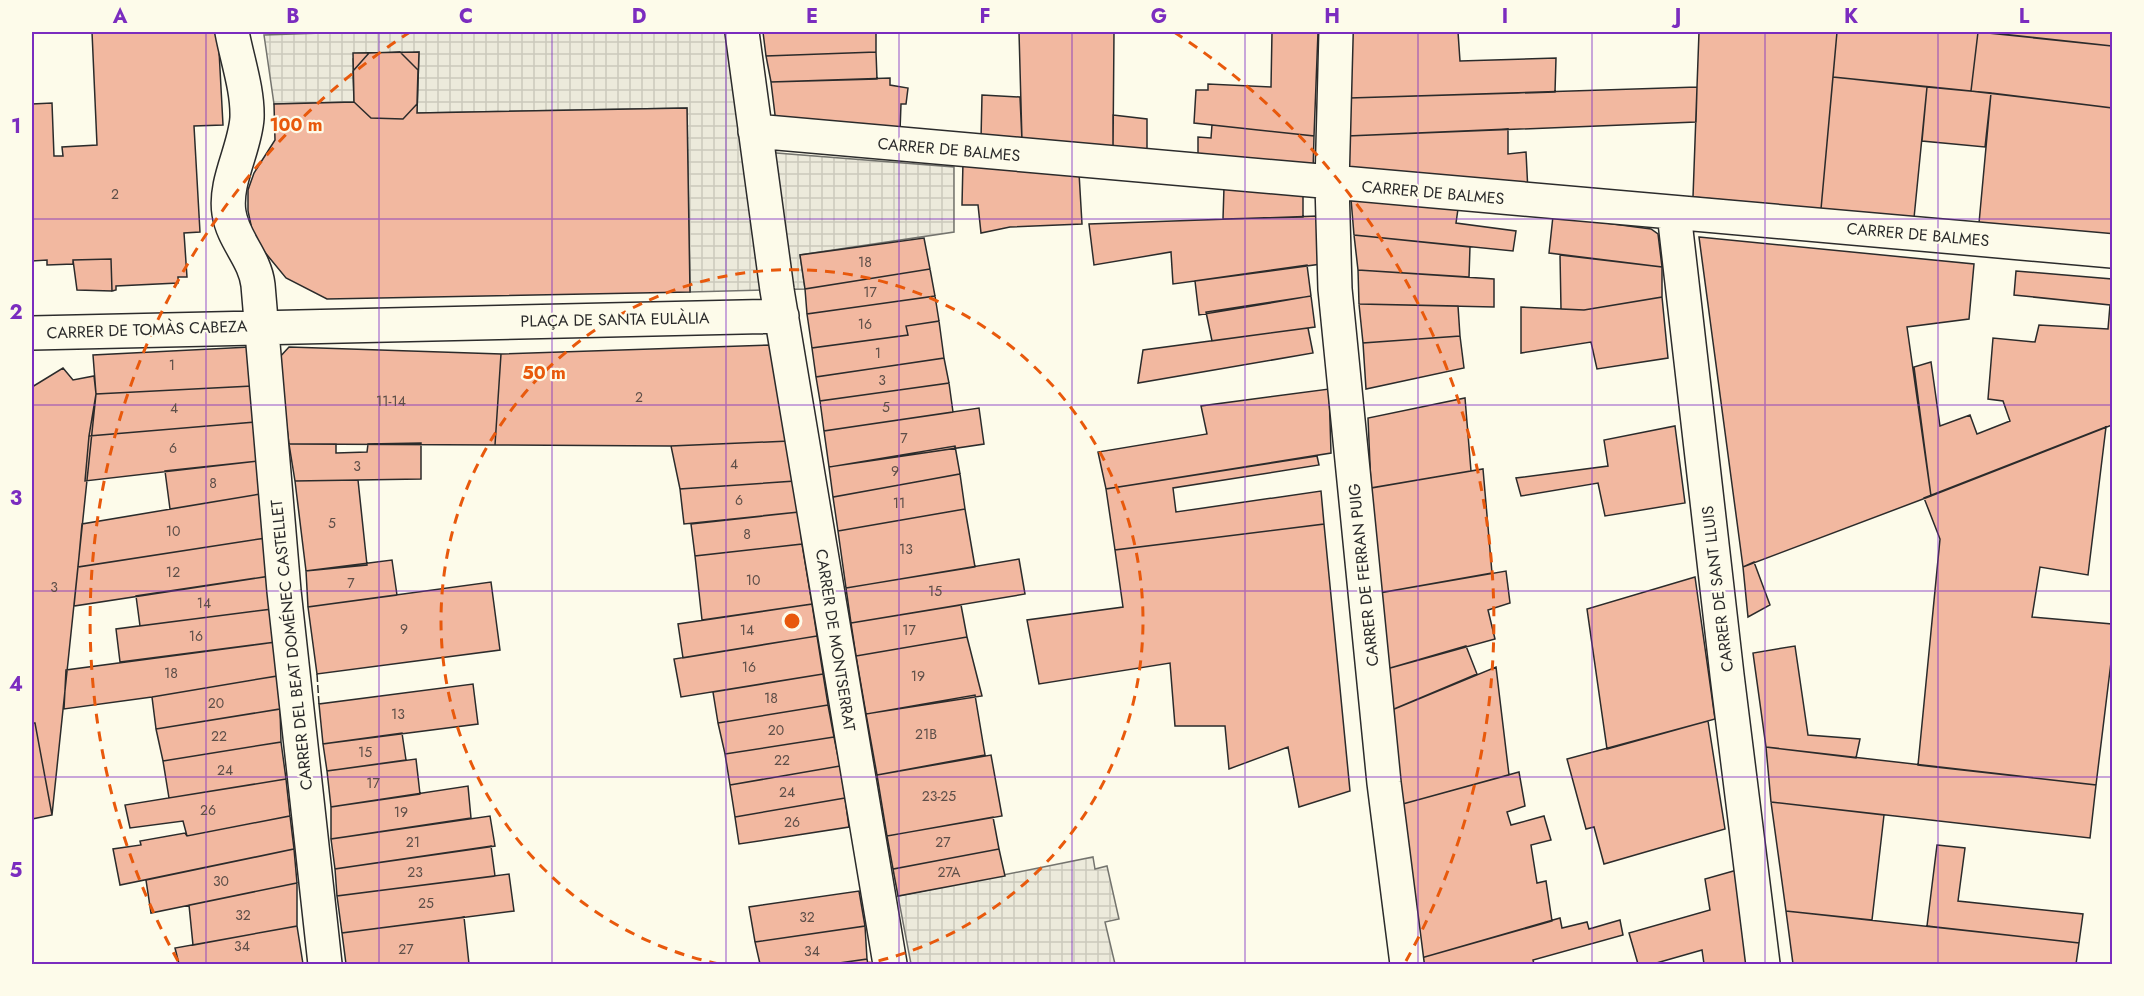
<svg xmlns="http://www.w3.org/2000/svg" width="2144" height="996" viewBox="0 0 2144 996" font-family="Jost,sans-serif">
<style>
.plaza{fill:url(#plaza-grid);stroke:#74746e;stroke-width:1.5}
.building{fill:#f2b8a0;stroke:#2b2b2b;stroke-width:1.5}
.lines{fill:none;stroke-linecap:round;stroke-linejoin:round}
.minor-casing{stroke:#2b2b2b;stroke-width:36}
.minor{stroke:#fdfbea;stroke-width:33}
.fence{stroke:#2b2b2b;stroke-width:1.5;stroke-dasharray:8 3;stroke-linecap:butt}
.grid{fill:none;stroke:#7b2cbf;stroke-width:1.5;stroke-opacity:0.55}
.ring{fill:none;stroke:#e8590c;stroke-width:3;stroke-dasharray:10 8}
.labels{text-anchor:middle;stroke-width:4.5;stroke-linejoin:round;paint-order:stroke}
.number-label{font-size:14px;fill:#5d4e48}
.street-label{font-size:16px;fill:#2b2b2b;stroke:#fdfbea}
.centre{fill:#e8590c;stroke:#fdfbea;stroke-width:3}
.ring-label{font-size:18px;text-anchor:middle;font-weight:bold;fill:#e8590c;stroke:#fdfbea;stroke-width:4.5;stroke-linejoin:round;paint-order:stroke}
.neatline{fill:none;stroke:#7b2cbf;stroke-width:2}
.grid-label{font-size:20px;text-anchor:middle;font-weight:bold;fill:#7b2cbf}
</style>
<defs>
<pattern id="plaza-grid" width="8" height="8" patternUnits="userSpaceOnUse" patternTransform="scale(1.5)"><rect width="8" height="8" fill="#eceadb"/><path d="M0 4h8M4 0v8" fill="none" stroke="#cbc9bc"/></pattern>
</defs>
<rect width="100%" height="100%" fill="#fdfbea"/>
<path class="plaza" d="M352 32H748L764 152 954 167V232L800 255 805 289 690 292 687 108 417 113 419 52 353 59 354 102 274 104 264 35Z
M1093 857 1095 869 1107 866 1119 919 1105 922 1115 964H911L898 896Z"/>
<path class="building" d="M92 32H218L223 125 194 126 200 232 184 233 187 277H178V283L116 286V290L112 291 111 259 73 260V264L47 265V260L32 261V104L52 103 54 156H63L62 147 97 145Z
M763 32H876V52L766 56Z
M1019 32 1114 33 1113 150 1022 141Z
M1272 32H1318L1314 136 1194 123 1196 90H1208V84L1271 87Z
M1350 32H1458L1460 61 1556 58 1555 92 1350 98Z
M1699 32H1837L1821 209 1693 197Z
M1837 32H1978L1971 91 1833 77Z
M1978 32 2112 46V108L1971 91Z
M1983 32H2112V46Z
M400 52 418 70 417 104 403 119 371 118 354 102 353 71 369 53Z
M419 52 417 113 687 108 690 292 327 299 286 278 254 239 248 211V190L254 173 275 140 274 104 354 102 353 53Z
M876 52 877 79 771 82 766 56Z
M1833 77 1927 87 1914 218 1821 209Z
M890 78V85L908 88 906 104H901L900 131 776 123 771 82Z
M1697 87 1696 122 1348 136 1350 98Z
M1927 87 1991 93 1985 147 1922 141Z
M1991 93 2112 108V237L1979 223Z
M982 95 1020 97 1022 141 981 139Z
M1113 115 1147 119V154L1113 150Z
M1212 125 1314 136 1313 172 1198 157V137L1211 138Z
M1508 129V154L1526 152 1528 192 1349 177 1348 136Z
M963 161 1079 173 1082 224 1010 227 981 233 978 205H962Z
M1224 187 1303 195V217L1223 219Z
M1351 199 1458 209 1456 223 1516 231 1513 251 1354 235Z
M1317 216 1321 264 1173 284 1171 252 1094 265 1089 224Z
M1553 216 1651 229 1658 234 1662 267 1549 253Z
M1354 235 1470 247 1469 277 1358 270Z
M1699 237 1974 264 1969 319 1907 327 1931 496 1743 567Z
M924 238 930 269 805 289 800 255Z
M1560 255 1662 267V297L1584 310 1561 309Z
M111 259 112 291 77 290 73 260Z
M1307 265 1311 296 1199 315 1195 281Z
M930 269 935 296 807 314 805 289Z
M1358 270 1494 279V307L1359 304Z
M2016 271 2112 279V425L1931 496 1914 367 1931 362 1940 426 1970 415 1977 434 2010 421 2003 401 1988 399 1993 338 2035 342 2039 325 2108 329 2110 305 2014 295Z
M935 296 939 321 906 326 908 335 812 348 807 314Z
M1311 296 1315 327 1212 341 1206 312Z
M1662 297 1668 358 1597 369 1591 342 1521 353V307L1584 310Z
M1359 304 1458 306 1460 336 1363 343Z
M939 321 944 358 816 377 812 348 908 335 906 326Z
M1308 328 1313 353 1138 383 1143 350Z
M1460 336 1464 368 1366 389 1363 343Z
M771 345 789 441 671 446 495 445 501 354Z
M250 347 252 386 96 394 93 355Z
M289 347 501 354 495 445 289 444 278 359Z
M944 358 949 383 820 401 816 377Z
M63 368 73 380 94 376 96 394 52 815 35 723H32V387Z
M949 383 953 412 824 431 820 401Z
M252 386 255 422 89 436 96 394Z
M1329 389 1331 453 1106 489 1098 452 1207 434 1201 406Z
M1465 398 1471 471 1371 488 1368 418Z
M979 408 984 444 829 467 824 431Z
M255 422 258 461 85 481 89 436Z
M1675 426 1685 503 1605 516 1598 483 1521 496 1516 478 1608 466 1604 440Z
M2106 427 2088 575 2040 567 2032 617 2112 624V654L2096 785 1918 765 1940 539 1924 498Z
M789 441 795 481 680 489 671 446Z
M421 443V479L295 481 289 444H336V453L367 452 368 444Z
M955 446 960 474 833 497 829 467Z
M1317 456 1319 465 1173 488 1176 512 1321 491 1324 524 1115 550 1106 489Z
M258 461 260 494 170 509 165 471Z
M1483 469 1492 573 1379 593 1371 488Z
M960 474 965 509 838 531 833 497Z
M358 480 367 565 306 571 295 481Z
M795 481 799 512 684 524 680 489Z
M260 494 266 538 78 567 82 524Z
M965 509 975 567 846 588 838 531Z
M799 512 802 544 695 556 691 524Z
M1324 524 1350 791 1299 807 1288 747 1229 769 1225 726H1175L1170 663 1039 684 1027 620 1123 607 1115 550Z
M266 538 270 576 74 606 78 567Z
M802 544 812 604 702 620 695 556Z
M1019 559 1025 594 851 623 846 588Z
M392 560 397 595 308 607 306 571Z
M1754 562 1770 605 1748 617 1743 567Z
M1506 571 1510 603 1488 610 1495 639 1383 670 1379 593Z
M270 576 272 609 140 626 136 596Z
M1695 577 1715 719 1607 749 1587 609Z
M491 582 500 650 317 674 308 607Z
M812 604 817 636 683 658 678 624Z
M961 605 967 637 856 656 851 623Z
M272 609 276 642 120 662 116 629Z
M817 636 823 674 681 697 674 659Z
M967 637 982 696 866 714 856 656Z
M276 642 277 676 152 697 64 709 66 670Z
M1466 646 1477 674 1387 712 1383 670Z
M1795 646 1808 735 1860 739 1856 758 1766 747 1753 653Z
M1496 667 1509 775 1399 805 1387 712Z
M823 674 828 705 718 723 713 692Z
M277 676 280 709 156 729 152 697Z
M473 684 478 724 323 744 319 704Z
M975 695 985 755 877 775 866 714Z
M828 705 834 737 725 754 718 723Z
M280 709 281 742 163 761 156 729Z
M1708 721 1725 829 1604 864 1594 827 1586 829 1567 759Z
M32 723H35L52 815 32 819Z
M402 733 406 760 327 771 323 744Z
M834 737 840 766 730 785 725 754Z
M281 742 286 779 169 798 163 761Z
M1766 747 2096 785 2090 838 1771 802Z
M991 755 1002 816 887 836 877 775Z
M416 759 420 794 331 807 327 771Z
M840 766 845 798 735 817 730 785Z
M1519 772 1525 806 1507 812 1511 825 1544 816 1551 840 1531 845 1537 883 1546 881 1552 921 1421 958 1399 805Z
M286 779 290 816 187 836 183 821 130 828 125 805Z
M468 786 471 818 331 839V807Z
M845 798 849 827 739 844 735 817Z
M1771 802 1884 815 1872 920 1786 911Z
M290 816 294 849 120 885 113 849 141 845 140 841 185 833 187 836Z
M490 816 495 846 335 869 331 839Z
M993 817 999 849 893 869 887 836Z
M1937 845 1965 848 1958 901 2083 914 2079 943 1927 926Z
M491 846 495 876 337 896 335 869Z
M294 849 297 883 151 913 146 880Z
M999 849 1005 876 898 896 893 869Z
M1737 870 1751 964H1704L1702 950 1653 964H1638L1629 933 1710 910 1705 879Z
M509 874 514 911 342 933 337 896Z
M297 883V926L193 945 189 905Z
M859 891 865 926 755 942 749 907Z
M1786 911 2079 943 2076 964H1793Z
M464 917 469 964H346L342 933Z
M1560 918 1562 928 1587 922 1589 929 1620 920 1623 935 1533 960 1534 964H1422L1421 958Z
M297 926 303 964H179L175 948Z
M865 926 867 959 832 964H760L755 942Z
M867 959 868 964H832Z"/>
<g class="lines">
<g class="minor-casing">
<path id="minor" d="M232 32C237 59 248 90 247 118 245 149 224 182 229 213 233 240 255 258 258 285L284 591 325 964
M742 32 777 290 890 964
M1336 32 1332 184 1335 289 1384 783 1407 964
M755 131 2112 251
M1674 213 1727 675 1763 964
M32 333 782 316"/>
</g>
<use href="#minor" class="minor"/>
<path class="fence" d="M317 674 319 704"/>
</g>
<path class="grid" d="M206 32V964M379 32V964M552 32V964M726 32V964M899 32V964M1072 32V964M1245 32V964M1418 32V964M1592 32V964M1765 32V964M1938 32V964M32 219H2112M32 405H2112M32 591H2112M32 777H2112"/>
<g class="ring">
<path d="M719 964A351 351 0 1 1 865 964"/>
<path d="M178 961A702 702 0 0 1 410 32M1174 32A702 702 0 0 1 1406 961"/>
</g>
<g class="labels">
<g class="number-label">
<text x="115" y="199">2</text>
<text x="865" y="267">18</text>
<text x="870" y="297">17</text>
<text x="865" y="329">16</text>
<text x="878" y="358">1</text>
<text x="172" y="370">1</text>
<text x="882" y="385">3</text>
<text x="639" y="402">2</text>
<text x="391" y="406">11-14</text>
<text x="886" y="412">5</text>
<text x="174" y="413">4</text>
<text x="904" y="443">7</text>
<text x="173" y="453">6</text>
<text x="734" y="469">4</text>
<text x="357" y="471">3</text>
<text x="895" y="476">9</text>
<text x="213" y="488">8</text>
<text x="739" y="505">6</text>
<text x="899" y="508">11</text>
<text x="332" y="528">5</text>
<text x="173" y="536">10</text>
<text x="747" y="539">8</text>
<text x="906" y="554">13</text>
<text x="173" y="577">12</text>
<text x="753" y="585">10</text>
<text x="351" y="588">7</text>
<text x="54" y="592">3</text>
<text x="935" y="596">15</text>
<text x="204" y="608">14</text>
<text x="404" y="634">9</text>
<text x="747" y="635">14</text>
<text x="909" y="635">17</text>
<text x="196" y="641">16</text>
<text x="749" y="672">16</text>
<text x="171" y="678">18</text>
<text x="918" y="681">19</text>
<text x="771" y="703">18</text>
<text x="216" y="708">20</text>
<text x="398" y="719">13</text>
<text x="776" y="735">20</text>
<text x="926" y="739">21B</text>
<text x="219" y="741">22</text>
<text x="365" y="757">15</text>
<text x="782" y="765">22</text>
<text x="225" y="775">24</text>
<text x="373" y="788">17</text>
<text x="787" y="797">24</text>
<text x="939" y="801">23-25</text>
<text x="208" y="815">26</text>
<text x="401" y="817">19</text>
<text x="792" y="827">26</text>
<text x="413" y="847">21</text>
<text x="943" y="847">27</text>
<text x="415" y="877">23</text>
<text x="949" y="877">27A</text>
<text x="221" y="886">30</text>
<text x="426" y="908">25</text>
<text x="243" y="920">32</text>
<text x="807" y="922">32</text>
<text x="242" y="951">34</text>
<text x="406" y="954">27</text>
<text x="812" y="956">34</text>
</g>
<g class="street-label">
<text transform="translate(949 149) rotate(5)" y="6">CARRER DE BALMES</text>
<text transform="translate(1433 192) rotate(5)" y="6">CARRER DE BALMES</text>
<text transform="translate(1918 234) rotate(5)" y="6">CARRER DE BALMES</text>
<text transform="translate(615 319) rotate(-1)" y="6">PLAÇA DE SANTA EULÀLIA</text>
<text transform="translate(147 329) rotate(-2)" y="6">CARRER DE TOMÀS CABEZA</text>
<text transform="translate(1363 575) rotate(-96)" y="6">CARRER DE FERRAN PUIG</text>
<text transform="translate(1717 589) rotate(-97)" y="6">CARRER DE SANT LLUIS</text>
<text transform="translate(836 640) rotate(81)" y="6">CARRER DE MONTSERRAT</text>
<text transform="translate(291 645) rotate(-96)" y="6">CARRER DEL BEAT DOMÉNEC CASTELLET</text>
</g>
</g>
<circle cx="792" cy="621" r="9" class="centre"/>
<g class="ring-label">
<text x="296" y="131">100 m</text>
<text x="544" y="379">50 m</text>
</g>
<rect width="2144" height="996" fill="none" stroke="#fdfbea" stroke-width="66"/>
<rect x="33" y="33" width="2078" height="930" class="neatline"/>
<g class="grid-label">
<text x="120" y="23">A</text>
<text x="293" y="23">B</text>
<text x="466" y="23">C</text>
<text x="639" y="23">D</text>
<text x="812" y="23">E</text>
<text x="985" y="23">F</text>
<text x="1159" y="23">G</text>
<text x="1332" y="23">H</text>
<text x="1505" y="23">I</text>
<text x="1678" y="23">J</text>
<text x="1851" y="23">K</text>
<text x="2024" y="23">L</text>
<text x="16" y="133">1</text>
<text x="16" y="319">2</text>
<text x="16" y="505">3</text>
<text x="16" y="691">4</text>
<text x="16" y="877">5</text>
</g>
</svg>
